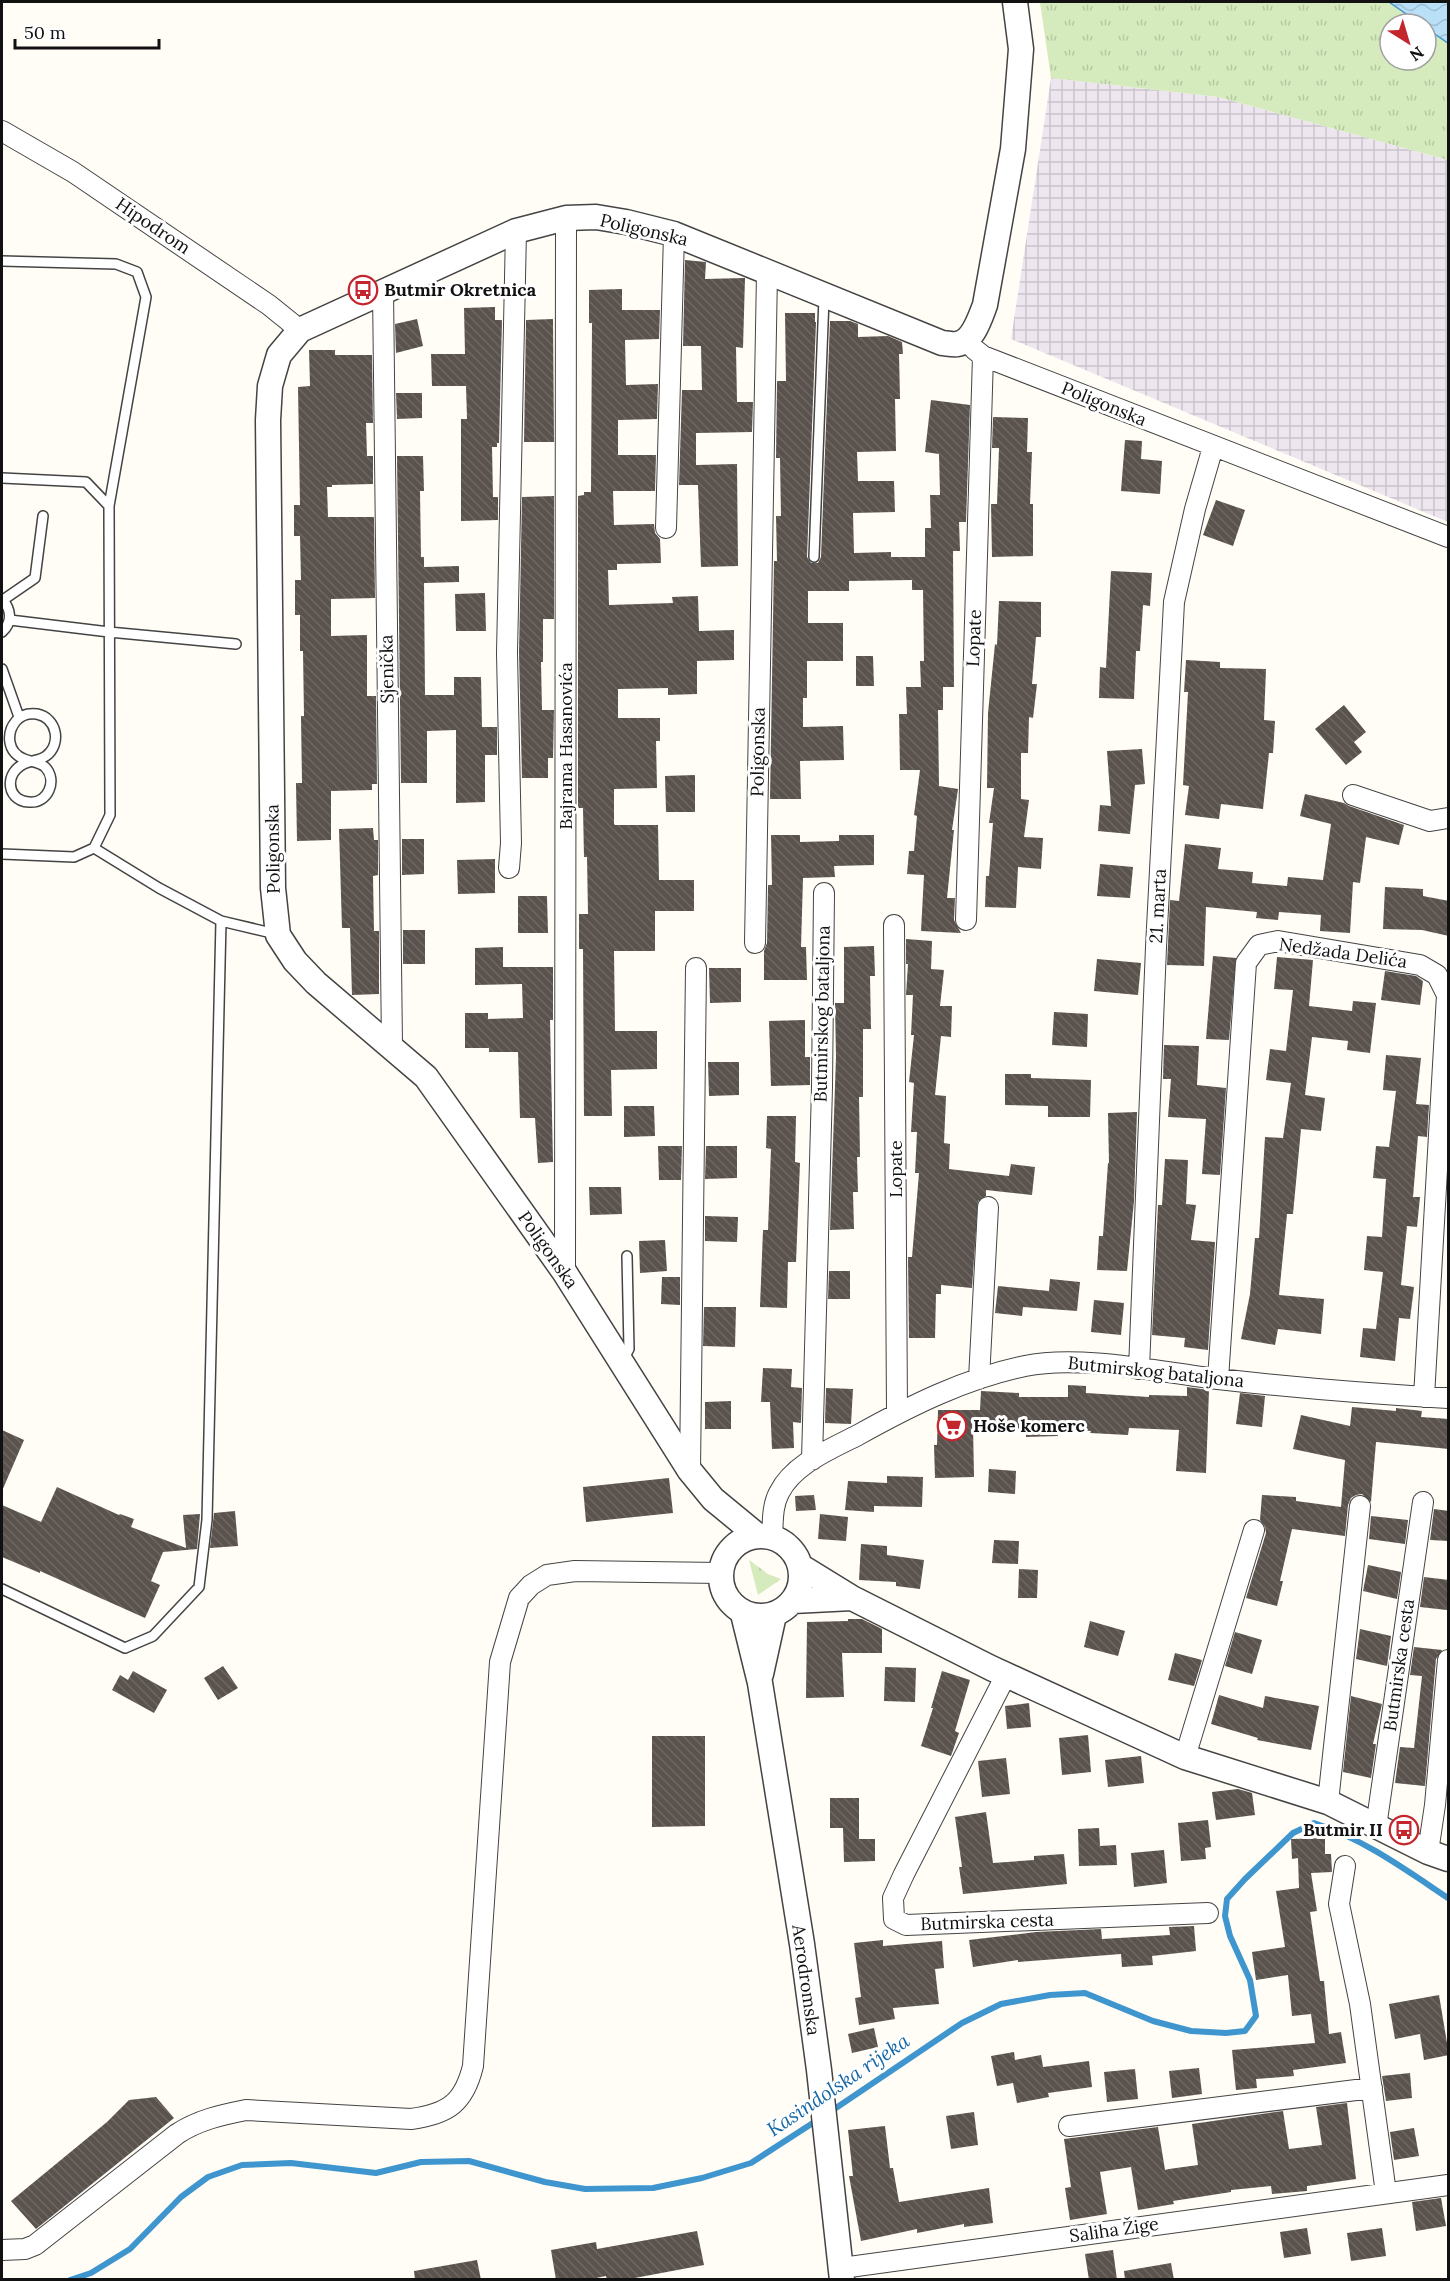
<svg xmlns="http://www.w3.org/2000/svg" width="1450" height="2281" viewBox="0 0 1450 2281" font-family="Lora,serif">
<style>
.industrial{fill:url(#industrial-grid)}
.grass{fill:url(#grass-tufts)}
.water{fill:url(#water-waves);stroke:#3f96cf;stroke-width:1.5}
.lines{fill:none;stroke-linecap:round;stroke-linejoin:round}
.stream{stroke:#3f96cf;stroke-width:6}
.building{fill:url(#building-back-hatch)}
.service-casing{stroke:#444;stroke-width:12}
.minor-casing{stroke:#444;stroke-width:22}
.tertiary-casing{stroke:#444;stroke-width:27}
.service{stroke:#fff;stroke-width:9}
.minor{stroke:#fff;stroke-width:20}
.tertiary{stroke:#fff;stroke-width:24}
.labels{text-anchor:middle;stroke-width:6;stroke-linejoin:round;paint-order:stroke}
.street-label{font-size:18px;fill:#111;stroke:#fff}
.poi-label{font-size:18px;font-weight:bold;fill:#111;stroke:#fff;text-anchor:start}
.water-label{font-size:20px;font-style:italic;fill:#1768a6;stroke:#fff}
</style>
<defs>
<pattern id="industrial-grid" width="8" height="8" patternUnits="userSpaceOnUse" patternTransform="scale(1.5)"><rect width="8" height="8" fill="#eee6ef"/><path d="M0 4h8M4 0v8" fill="none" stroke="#cbc4cc"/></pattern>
<pattern id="grass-tufts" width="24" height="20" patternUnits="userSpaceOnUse" patternTransform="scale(1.5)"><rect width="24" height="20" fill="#d5ebbd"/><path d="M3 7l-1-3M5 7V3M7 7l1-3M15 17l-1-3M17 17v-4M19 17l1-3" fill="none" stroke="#b6c8a1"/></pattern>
<pattern id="water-waves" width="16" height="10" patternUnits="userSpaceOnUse" patternTransform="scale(1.5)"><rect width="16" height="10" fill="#b9e0f7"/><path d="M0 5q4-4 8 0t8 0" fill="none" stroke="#9ebfd3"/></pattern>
<pattern id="building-back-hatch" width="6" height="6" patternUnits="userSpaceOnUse" patternTransform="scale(1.5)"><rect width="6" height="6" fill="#5a524d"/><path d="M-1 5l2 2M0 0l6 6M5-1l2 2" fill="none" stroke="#6d6662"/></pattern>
</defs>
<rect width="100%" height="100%" fill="#fffdf5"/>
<path class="industrial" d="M1051 78 1218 97 1448 160V522L1011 339Z"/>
<path class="grass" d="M1040 2H1389L1421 24H1390V60H1426V28L1448 43V160L1218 97 1051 78Z
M749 1560 768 1574 781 1579 758 1595Z"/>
<path class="water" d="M1389 2H1448V43L1426 28V24H1421Z"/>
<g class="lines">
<path class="stream" d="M830 2112 962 2023 1001 2004 1050 1995 1085 1993 1153 2021 1191 2031 1226 2033 1245 2031 1256 2016 1250 1980 1230 1936 1225 1916 1227 1899 1245 1879 1293 1833 1314 1823C1362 1838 1406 1870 1448 1898
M70 2280 91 2273 130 2249 181 2197 208 2177 242 2165 291 2163 376 2173 421 2162 469 2161 545 2182 585 2189 653 2188 702 2178 751 2163 819 2119"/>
</g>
<path class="building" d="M685 260 706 262 705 279 745 278 743 348 736 347 737 402H753L752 432 696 433V465L737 464 738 566 701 567 698 485H679L682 390H702L701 346H683Z
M622 289V310H660L659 339 625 340 626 385 658 384 657 419 618 420V455H656L655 491H613L614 525 654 524 655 533 660 539 661 563 617 564V570H608L609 605 673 603 672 597 698 596 699 631 734 630V660L697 661V694L668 695V688L618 689V718H660V741H656L657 788 614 789V824L615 825H658L659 880H694V911H655V951H614L615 1031H657V1069L611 1070 612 1116H584L583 949H579V914H588L587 857H584L583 808H578V496L584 495V492H591L592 323H589V290Z
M495 307V320H502L499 443H497V447H492L493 497H498V520L461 521V419H467L466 386H432L431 354H465L464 308Z
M785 313H815V322H816L807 557 811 563H818L821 557 830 321H850L858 324V337L888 336 902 342 903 354H899L900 399H895L896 451 857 452 858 481H894L895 512 853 513 854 553 891 552V557H925V528H931L930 495H940L939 454 925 452 931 400 970 405 966 522H959L960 551H953L954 687H943V710H938L939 786 958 789 952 830H954L947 898H955L954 920 961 933 921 931 924 875 907 874 909 851H914L917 816 914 815 920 770H900L899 714H907L906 687H921L920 661H924L923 590H912V580L849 581V591H808V623H843V661H807V698H803V727L843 726 844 760 800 761 801 799H770L774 561H777L776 516H781L780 458H776L777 381H786Z
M417 319 423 346 396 353 395 324Z
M553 319 554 442H524L526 320Z
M309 350H335V355H372L373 423H366L367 456H373V484L332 485V487H327L328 517H374L375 598 331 599V636L367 635V696H376L377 784H372V790L331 791V840L297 841 296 783H302L301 716H304L303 651H300V615H295V580H301L300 536H294V505H300L298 387 310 386Z
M396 393H422V418L397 419Z
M993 417 1028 418 1027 452H1032L1030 504H1033V556L992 557 991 504H997L999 448H992Z
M1125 440 1142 441 1141 459 1162 461 1160 494 1121 491Z
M397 456H423L424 491H420L421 557H424V567L459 566V582L424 583 425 695H454V677H481L482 727H497V755H485V802L456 803V730L427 731V783H401Z
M554 496V619H543V662H541L542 710H554L553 758H548V778H522L519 653 522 497Z
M1216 500 1245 510 1233 546 1203 535Z
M1111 571 1152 573 1150 606 1143 605 1140 651H1136L1134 699 1099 698 1100 667 1106 668Z
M485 593 486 631H456L455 594Z
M999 601 1041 602V637H1036L1032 684H1037L1033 718 1029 717 1028 753H1021V799L1029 800 1024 837 1043 838 1041 869 1018 867 1016 908 985 907 986 876H989L993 823H989L994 788H987L988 713 995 644 997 645Z
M856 656H873L874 686H856Z
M1186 660 1220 662V668L1266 669 1264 720 1275 721 1273 753H1269L1263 809 1221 804 1219 819 1185 815 1189 786 1183 785 1188 692H1184Z
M1344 705 1366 732 1354 742 1362 752 1346 765 1315 729Z
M1142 749 1145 784 1135 785 1130 834 1098 831 1100 805 1111 806 1107 751Z
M695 775V812H666L665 776Z
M1305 794 1344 803 1349 806 1404 825 1399 845 1366 837 1360 883 1353 882 1350 933 1320 931 1321 915 1279 912 1278 920 1256 918 1257 912 1206 907 1204 966 1167 965 1170 900 1179 901 1185 844 1221 848 1218 869 1253 872 1252 883 1287 886 1288 877 1323 880 1331 824 1300 816Z
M373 828 374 840H378V875L373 876 374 931H379V994L352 995 350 928H342L339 829Z
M771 835H800V842L839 841V835H874V865L834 866 835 877 803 878 801 947H806L807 980H764V951L767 943 768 885H772Z
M402 839H424V874L402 875Z
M495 859V893L458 894 457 860Z
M1100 864 1133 867 1130 898 1097 896Z
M1385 887 1423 889V896L1449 901V936L1422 930 1383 929Z
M518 896H547L548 933H518Z
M403 930H425V964H403Z
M906 939 932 941 931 969 944 970 940 1006H952L951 1037 941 1036 935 1095 946 1096 944 1143 950 1144 949 1169 1009 1176 1011 1164 1035 1167 1032 1195 986 1190V1196L978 1201 972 1288 941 1285V1294H936L935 1338H909L908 1257H912L919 1173H915L917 1132H911L914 1083 909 1082 914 1035H911L913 995H906L908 964H906Z
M874 946 875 976H870L871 1029H863V1097H859L860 1157H857L858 1192H853L854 1229 830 1230 836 1057 835 1003H844V947Z
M503 947V967H553V1020H550L553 1162 538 1163 535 1118H520L518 1052H489V1048H465V1013H488V1019L523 1018 522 984 475 985V948Z
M1213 956 1236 958 1229 1040 1206 1039Z
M1277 957 1313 960 1309 1006 1352 1011 1353 1001 1376 1003 1370 1053 1347 1050 1348 1041 1312 1037 1305 1095 1325 1098 1321 1131 1301 1129 1293 1214H1287L1279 1295 1324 1299 1321 1334 1278 1329 1275 1345 1241 1339 1250 1294 1255 1238H1259L1265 1137 1283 1138 1291 1083 1266 1080 1270 1049 1286 1051 1293 990 1274 989Z
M1097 959 1141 963 1138 995 1094 991Z
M709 968H741V1002L710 1003Z
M1385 971 1416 976 1423 981 1420 1005 1381 1000Z
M1054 1012 1088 1014 1087 1047 1052 1045Z
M805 1020V1057H810V1085L771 1086 769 1021Z
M1164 1045 1199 1046 1197 1085 1226 1088 1220 1175 1202 1174 1206 1119 1168 1117 1171 1079H1163Z
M1386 1055 1421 1058 1416 1104 1429 1105 1427 1137 1418 1136 1413 1197H1420L1417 1227 1407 1226 1401 1285 1414 1287 1410 1319 1399 1318 1395 1361 1360 1357 1363 1328 1376 1329 1383 1272 1364 1270 1367 1236 1382 1237 1386 1179 1373 1178 1376 1146 1389 1147 1396 1091 1383 1090Z
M708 1062H739V1095L709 1096Z
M1005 1074H1031V1078L1091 1080 1090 1117H1048V1106L1005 1105Z
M624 1106H654L655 1136 624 1137Z
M1137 1112 1134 1201 1127 1271 1097 1270 1099 1236H1103L1108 1163H1109L1108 1113Z
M767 1116H796L795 1162 800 1163 796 1262H788L787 1308 760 1307 763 1230H768L771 1149 766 1148Z
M658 1146H682L681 1180H659Z
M706 1146H737V1178L705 1179Z
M1165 1159 1188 1160 1186 1204 1196 1205 1191 1240 1215 1242 1208 1350 1184 1347 1185 1338 1152 1335 1158 1205H1162Z
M589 1187H621L622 1214 590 1215Z
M705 1216 738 1217 737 1242 705 1241Z
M665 1240 667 1271 640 1273 639 1241Z
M829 1271H850V1299H828Z
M662 1277H680V1305L661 1304Z
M1050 1279 1080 1282 1077 1311 1023 1307 1022 1316 995 1313 998 1286 1049 1291Z
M1094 1300 1124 1303 1121 1335 1091 1332Z
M704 1307H736L735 1347 703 1346Z
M763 1368 792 1369 791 1387 802 1388 801 1423 793 1422 794 1448 772 1449 770 1402H761Z
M1068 1385 1086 1386V1393L1149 1397V1395L1187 1396V1387L1209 1390 1206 1473 1176 1471 1179 1430 1129 1428 1128 1435 1090 1433 1091 1431 1058 1430V1436L1026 1437V1429L973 1426 974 1477 935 1478 934 1445H937L938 1410H980L981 1391 1019 1393V1397H1068Z
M826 1388 853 1389 851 1424 825 1423Z
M1240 1393 1265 1396 1262 1427 1236 1424Z
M731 1401V1429H705V1402Z
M1352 1407 1396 1411V1408L1422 1411 1421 1417 1449 1419V1449L1376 1442 1371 1502 1362 1494 1356 1495 1351 1498 1348 1505 1345 1536 1292 1529 1280 1581H1283L1277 1606 1246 1598 1266 1533 1265 1527 1260 1520 1262 1495 1296 1497V1501L1341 1507 1345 1460 1293 1449 1301 1415 1350 1426Z
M2 1430 24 1440 2 1491Z
M989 1469 1016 1471 1015 1494 988 1492Z
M887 1476 923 1477 922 1507 874 1506V1512L845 1510 848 1481 887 1483Z
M669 1478 673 1513 586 1522 583 1487Z
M57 1487 119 1515 120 1514 134 1519 131 1527 186 1548 183 1515 200 1514 197 1549 163 1552 151 1581 160 1585 145 1618 40 1571V1573L2 1557V1505L41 1522Z
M814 1495 816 1510 796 1511 795 1496Z
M1434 1509 1449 1511V1541L1430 1540Z
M235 1511 238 1546 210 1548 214 1513Z
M820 1514 848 1517 846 1541 818 1539Z
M1371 1516 1408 1520 1405 1544 1369 1539Z
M994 1540 1019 1541 1018 1564 992 1563Z
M861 1544 887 1546V1555L924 1560 920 1589 896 1586V1582L859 1580Z
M1368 1565 1401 1572 1397 1599 1363 1591Z
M1019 1569 1038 1570 1037 1598H1018Z
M1424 1577 1449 1580 1447 1610 1420 1607Z
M848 1619H862L882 1629V1653H842L844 1697 806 1698 807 1622 848 1621Z
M1090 1621 1125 1631 1118 1656 1084 1647Z
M1360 1629 1391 1636 1387 1666 1356 1659Z
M1235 1632 1262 1640 1252 1674 1225 1666Z
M1414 1647 1442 1650 1436 1659 1425 1786 1395 1783 1400 1747 1414 1748 1422 1676 1410 1675Z
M1175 1653 1202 1660 1194 1686 1168 1680Z
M223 1666 238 1688 218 1700 204 1678Z
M885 1667 916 1668 915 1702 884 1701Z
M133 1671 167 1690 154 1713 112 1690 120 1675 128 1680Z
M942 1671 970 1680 955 1731 959 1733 951 1756 921 1746 933 1708H931Z
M1219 1695 1263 1708 1265 1696 1319 1706 1311 1750 1257 1740 1258 1738 1211 1724Z
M1351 1696 1382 1704 1373 1744H1376L1371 1778 1343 1772Z
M1029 1703 1031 1727 1007 1729 1005 1706Z
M1088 1735 1091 1772 1062 1775 1059 1738Z
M652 1736H705V1826L652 1827Z
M1141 1756 1144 1783 1108 1787 1105 1760Z
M1006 1758 1010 1794 982 1797 978 1761Z
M1238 1789 1252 1793 1255 1815 1216 1820 1212 1792Z
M830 1798H859V1839H875V1861L844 1862 843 1828H830Z
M986 1812 993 1863 1034 1860V1856L1064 1854 1067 1884 963 1894 959 1867H962L955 1817Z
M1208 1820 1211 1847 1205 1848 1206 1859 1181 1861 1178 1823Z
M1099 1828 1100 1846 1116 1845 1117 1865 1079 1866 1078 1829Z
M1325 1838V1854H1331L1332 1872 1311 1873 1317 1911 1310 1912 1320 1981H1324L1329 2034 1341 2032 1346 2063 1293 2070 1294 2076 1256 2079 1257 2088 1236 2090 1232 2050 1315 2043 1311 2014 1292 2016 1288 1975 1256 1980 1252 1952 1285 1947 1276 1891 1299 1888 1298 1858 1292 1859 1291 1839Z
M1164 1850 1167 1883 1134 1887 1131 1853Z
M1194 1926 1196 1951 1152 1956 1153 1965 1122 1967 1121 1954 1018 1962V1960L973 1967 969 1940 1036 1932 1101 1929 1102 1939 1170 1935 1169 1927Z
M883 1940V1946L942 1941 944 1968 935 1969 939 2004 893 2008 895 2019 859 2025 855 1998 861 1997 854 1943Z
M1439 1995 1449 2055 1424 2060 1420 2034 1395 2039 1389 2004Z
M874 2028 878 2047 852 2053 848 2034Z
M1014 2052 1015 2060 1041 2055 1043 2067 1089 2061 1092 2087 1048 2093 1049 2097 1017 2103 1013 2083 997 2086 991 2056Z
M1199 2068 1202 2094 1172 2098 1169 2071Z
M1135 2069 1138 2099 1107 2102 1104 2072Z
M1410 2073 1412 2098 1386 2101 1382 2076Z
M156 2097 174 2118 36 2229 11 2201 107 2122 129 2100Z
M1347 2103 1356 2179 1307 2186V2191L1272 2194 1271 2186 1231 2190V2192L1173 2201 1174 2204 1138 2210 1131 2167 1100 2172 1107 2214 1070 2220 1065 2188 1071 2187 1064 2139 1158 2127 1165 2170 1169 2169 1198 2165 1192 2124 1283 2111 1289 2149 1322 2145 1316 2107Z
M974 2112 978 2145 951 2149 946 2116Z
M885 2126 890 2168H893L899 2202 989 2188 993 2223 964 2227V2224L917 2233V2229L861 2241 849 2176H853L848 2130Z
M1414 2128 1419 2156 1394 2160 1390 2132Z
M1441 2198 1446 2226 1416 2231 1412 2202Z
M1307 2228 1311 2254 1284 2258 1280 2232Z
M1382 2228 1386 2256 1351 2261 1347 2233Z
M697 2231 704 2265 624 2280H607L606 2276 586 2280H556L551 2250 596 2242 597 2249Z
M1113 2250 1117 2280H1089L1085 2254Z
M477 2260 481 2280H415L414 2271Z
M1171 2263 1174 2280H1125L1124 2271Z"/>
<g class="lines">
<g class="service-casing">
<path id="service" d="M2 261 116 264 137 272 146 297 109 506
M2 478 86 482 109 506 110 815 94 848 74 857 2 854
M814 557 824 298
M2 599C11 609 13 622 2 632
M3 600 35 578 43 516
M10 620 109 632 236 644
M2 669 19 717
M33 761C37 760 42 759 46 756 62 744 57 718 37 714 29 713 21 715 16 721 6 733 7 752 24 759 31 762 39 762 45 767 58 780 48 804 29 802 4 801 3 766 33 761
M94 848 159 888 221 921 276 934
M623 1360 629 1349 627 1256
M2 1589 125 1648 153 1636 199 1587 207 1520 221 921"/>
</g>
<g class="minor-casing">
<path id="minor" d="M2 131 73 172 269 305 300 330
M383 291 392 1046
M974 349 983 356 1448 537
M666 528 674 234
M1353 795 1430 821 1448 818
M509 868 511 843 507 653 516 231
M966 920 983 356
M894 925 897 1413
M755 943 767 273
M565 1273 566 218
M1139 1369 1156 947 1174 602 1195 509 1213 447
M979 1379 988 1207
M1218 1379 1246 963 1259 945 1278 941 1420 965 1437 975 1447 995 1424 1397
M812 1460 822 1087 824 893
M690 1471 696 968
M772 1537C773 1522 772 1506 779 1493 793 1464 831 1449 858 1435 910 1406 966 1378 1025 1366 1078 1355 1155 1371 1209 1378 1288 1387 1369 1394 1448 1398
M1006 1675 904 1874 893 1898 894 1919 906 1925 1208 1913
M1185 1757 1254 1530
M1328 1802 1360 1506
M1376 1827 1423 1502
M1428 1852 1435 1805 1448 1660
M1345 1866 1339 1904 1360 2004 1386 2193
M1069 2126 1372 2088
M2 2250 25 2249 35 2245 177 2134C198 2120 221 2115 246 2110L411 2119C448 2114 464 2103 473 2066L500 1662 519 1598 531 1585 547 1575 575 1571 720 1573
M842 2268 1448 2185"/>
</g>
<g class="tertiary-casing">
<path id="tertiary" d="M721 1576a40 40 0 1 1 80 0a40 40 0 1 1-80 0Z
M758 1536 713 1499 690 1471 565 1273 426 1077 316 983 295 961 278 935 273 888 268 420 270 386 279 355 300 330 516 231 566 218 596 217 626 222 674 234 942 343C946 343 953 345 957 344 973 342 980 318 985 305L1013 149 1021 49 1015 2
M800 1566 852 1598 991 1668 1185 1757 1328 1802 1428 1852 1448 1859
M793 1601 852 1598
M743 1614 760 1683 802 1944 819 2070 842 2280
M761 1674 774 1615"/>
</g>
<use href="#service" class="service"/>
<use href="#minor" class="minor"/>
<use href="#tertiary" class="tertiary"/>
</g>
<defs>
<g id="bus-ring" transform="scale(1.5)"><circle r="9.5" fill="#fff" stroke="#c4262e" stroke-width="1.5"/><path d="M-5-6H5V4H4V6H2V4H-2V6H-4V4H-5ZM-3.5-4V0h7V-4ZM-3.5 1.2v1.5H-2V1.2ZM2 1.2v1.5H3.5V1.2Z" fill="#c4262e"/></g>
<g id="supermarket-ring" transform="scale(1.5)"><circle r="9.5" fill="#fff" stroke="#c4262e" stroke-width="1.5"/><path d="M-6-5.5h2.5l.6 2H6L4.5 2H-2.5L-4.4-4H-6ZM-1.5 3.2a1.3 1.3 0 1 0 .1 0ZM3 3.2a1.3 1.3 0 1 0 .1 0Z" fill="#c4262e"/></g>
</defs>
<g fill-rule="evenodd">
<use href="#bus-ring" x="363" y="290"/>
<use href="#supermarket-ring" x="952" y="1426"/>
<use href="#bus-ring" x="1404" y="1830"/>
</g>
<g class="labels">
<g class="street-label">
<text transform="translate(153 226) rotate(34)" y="6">Hipodrom</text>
<text transform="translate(644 230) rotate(13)" y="6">Poligonska</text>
<text transform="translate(1104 404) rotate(22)" y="6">Poligonska</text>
<text transform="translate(974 638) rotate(-88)" y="6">Lopate</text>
<text transform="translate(387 669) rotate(-91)" y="6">Sjenička</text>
<text transform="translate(566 746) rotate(-90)" y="6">Bajrama Hasanovića</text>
<text transform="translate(758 752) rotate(-89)" y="6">Poligonska</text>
<text transform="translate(273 849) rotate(-91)" y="6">Poligonska</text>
<text transform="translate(1158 906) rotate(-87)" y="6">21. marta</text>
<text transform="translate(1343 953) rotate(8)" y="6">Nedžada Delića</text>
<text transform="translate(822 1014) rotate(-89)" y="6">Butmirskog bataljona</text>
<text transform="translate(896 1169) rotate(-90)" y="6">Lopate</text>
<text transform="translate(548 1250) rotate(55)" y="6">Poligonska</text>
<text transform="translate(1156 1372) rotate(6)" y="6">Butmirskog bataljona</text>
<text transform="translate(1399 1665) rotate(-82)" y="6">Butmirska cesta</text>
<text transform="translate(987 1922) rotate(-2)" y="6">Butmirska cesta</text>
<text transform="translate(806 1980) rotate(82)" y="6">Aerodromska</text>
<text transform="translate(1114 2230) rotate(-8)" y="6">Saliha Žige</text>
</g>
<g class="poi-label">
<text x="384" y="296">Butmir Okretnica</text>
<text x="973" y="1432">Hoše komerc</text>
<text x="1383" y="1836" text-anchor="end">Butmir II</text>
</g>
<g class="water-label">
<text transform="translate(838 2085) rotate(-34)" y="7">Kasindolska rijeka</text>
</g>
</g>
<rect width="1450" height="2281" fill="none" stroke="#111111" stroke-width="6"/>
<g transform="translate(1408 42) rotate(143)"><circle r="28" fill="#ffffff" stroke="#a0a0a0" stroke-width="1.5"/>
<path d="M0-4.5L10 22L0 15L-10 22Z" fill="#c4262e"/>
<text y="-9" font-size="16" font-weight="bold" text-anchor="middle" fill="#111111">N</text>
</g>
<path d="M15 39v9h144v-9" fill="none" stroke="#111111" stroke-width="3"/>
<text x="24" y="39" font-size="18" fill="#111111" stroke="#ffffff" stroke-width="4.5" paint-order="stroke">50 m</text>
</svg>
